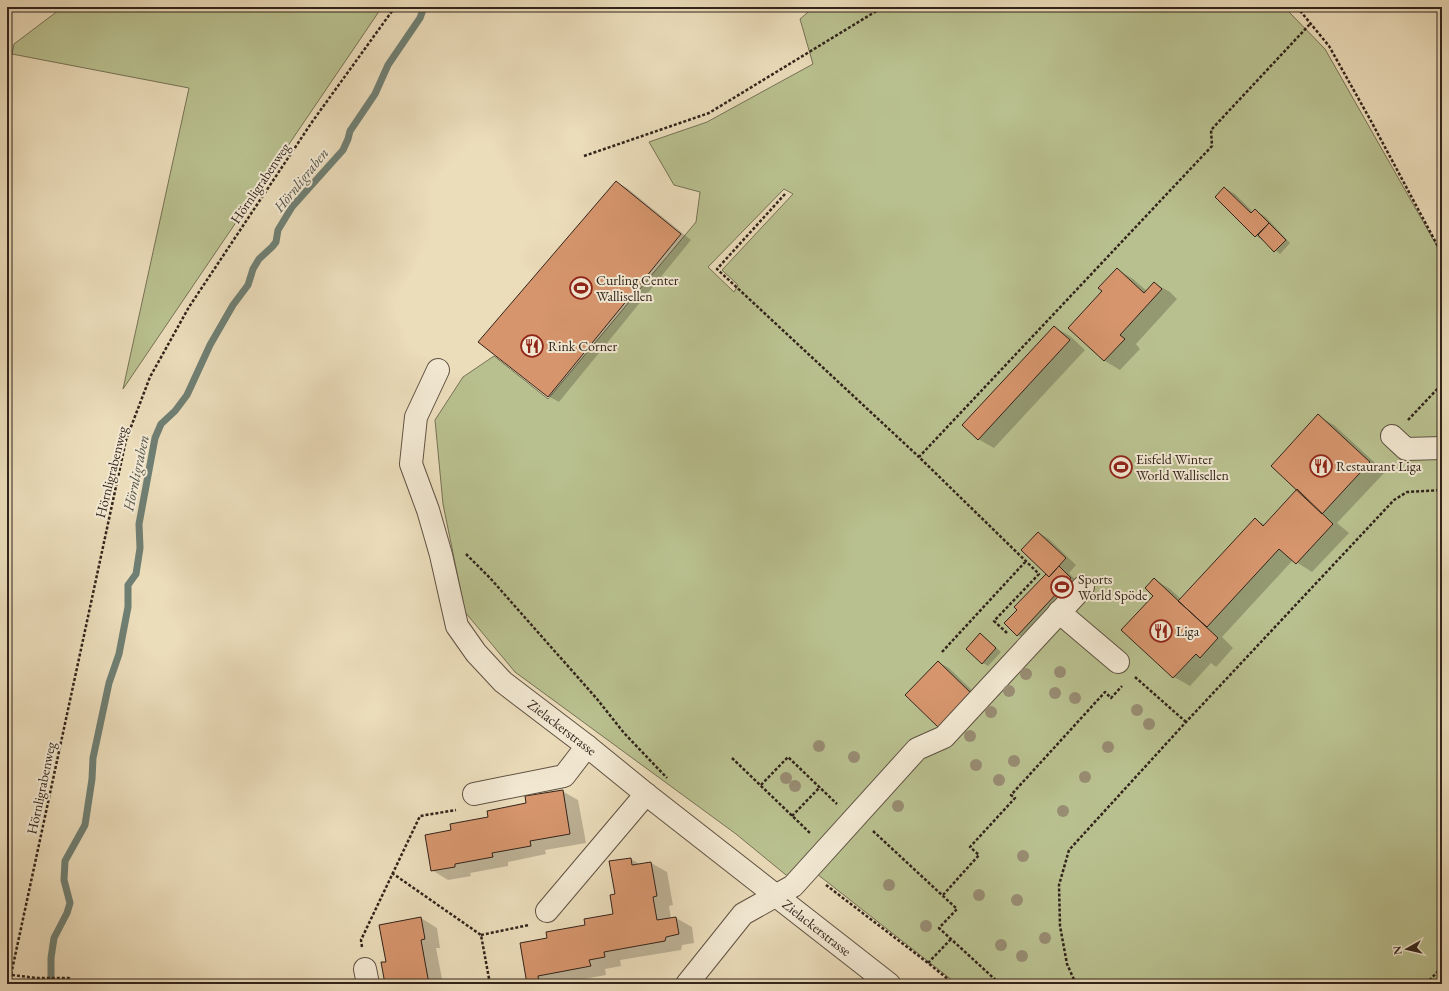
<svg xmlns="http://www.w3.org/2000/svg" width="1449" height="991" viewBox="0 0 1449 991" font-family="'EB Garamond',serif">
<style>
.green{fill:#b9c08f;stroke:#767255;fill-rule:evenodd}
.shadow{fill:#0003}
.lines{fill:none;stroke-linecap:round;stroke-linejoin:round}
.stream{stroke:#6f7f73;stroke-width:7}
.building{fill:#d6956d;stroke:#32241b}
.minor-casing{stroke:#605243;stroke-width:24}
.path{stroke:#32241b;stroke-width:2.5;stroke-dasharray:3 2;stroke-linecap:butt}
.minor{stroke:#f2e8d2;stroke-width:22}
.tree{fill:#988c72}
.labels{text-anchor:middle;stroke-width:4;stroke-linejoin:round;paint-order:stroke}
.street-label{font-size:14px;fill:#32241b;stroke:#f2e8d2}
.poi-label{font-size:14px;fill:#32241b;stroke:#f2e8d2;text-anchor:start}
.water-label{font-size:15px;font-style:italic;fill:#515247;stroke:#f2e8d2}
</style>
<rect width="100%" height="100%" fill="#ebdcba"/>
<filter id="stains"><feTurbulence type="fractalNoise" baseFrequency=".005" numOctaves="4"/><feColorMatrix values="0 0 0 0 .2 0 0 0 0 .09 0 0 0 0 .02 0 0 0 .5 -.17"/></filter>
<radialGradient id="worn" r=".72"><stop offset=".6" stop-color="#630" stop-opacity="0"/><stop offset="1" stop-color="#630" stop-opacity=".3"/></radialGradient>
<path class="green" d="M63 7H382L123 389 189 88 12 54 14 44Z
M814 7H1286L1289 12 1325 49 1442 255V984H957L817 874 804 882 786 875 736 834 515 672 465 612 443 504 435 420 463 377 494 356 548 399 696 222 700 192 674 185 649 142 707 122 813 64 800 19ZM784 189 793 194 722 270 738 285 734 292 708 267Z"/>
<path class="shadow" d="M616 182 627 188 691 240 559 402 548 396Z
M1225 188 1235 194 1253 212 1255 210 1266 217 1290 243 1280 254 1267 243 1256 236 1216 197Z
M1117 269 1133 279 1147 291 1154 283 1170 292 1177 299 1136 344 1140 349 1120 370 1105 361 1069 328 1103 291Z
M1054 327 1070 336 1085 350 994 448 978 439Z
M1318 416 1334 425 1385 472 1337 523 1349 533 1312 572 1293 560 1222 637 1233 648 1216 667 1211 663 1190 686 1174 677 1154 579 1170 589 1181 599 1255 519 1265 525 1298 489Z
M1039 533 1049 539 1076 565 1069 573 1081 585 1028 641 1018 635V609L1047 574Z
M981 635 986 638 1001 652 988 666 983 663Z
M938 662 949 668 982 700 951 733Z
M562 791 578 800 586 843 545 850 546 854 508 862V866L470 873 471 876 448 880 432 870 452 831Z
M631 859 641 865 651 863 667 872 673 905 669 906 671 919 676 918 692 927 694 943 682 945 681 950 620 960 621 966 605 969 606 975 556 984H528L549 939 614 915 616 894Z
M421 918 437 928 440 948H436L443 984H386L387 962Z
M744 981 750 984H742Z"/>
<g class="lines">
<path class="stream" d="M51 984V958L54 938 67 913 70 903 64 880 65 861 85 825 92 779 93 758 109 683 119 654 128 607V585L136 574 140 548 139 524 155 438 161 424 175 411 187 395 210 345 233 305 248 285 253 269 259 259 272 247 276 242 278 230 292 207 343 150 348 139 350 131 375 94 388 65 420 18 424 7"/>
</g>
<path class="building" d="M616 181 681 234 548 397 478 342Z
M1224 187 1251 213 1255 209 1269 223 1255 237 1215 197Z
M1269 223 1286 240 1274 252 1258 235Z
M1117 268 1144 293 1154 282 1162 289 1120 335 1125 339 1104 361 1068 328 1102 291 1098 288Z
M1054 326 1070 340 978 440 962 425Z
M1318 414 1370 462 1322 514 1271 466Z
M1297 489 1333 524 1296 564 1279 549 1207 627 1178 601 1255 518 1263 526Z
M1038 532 1066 558 1049 577 1021 550Z
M1059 566 1071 578 1017 636 1004 623 1017 610 1014 607 1046 574 1049 577Z
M1154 578 1218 638 1200 658 1196 654 1173 678 1121 630 1153 596 1145 588Z
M980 633 996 648 982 664 966 649Z
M938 661 972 694 939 728 905 695Z
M563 790 570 834 530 841 531 846 492 853 493 857 455 864V867L431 871 425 835 451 830 450 824 488 817 487 811 526 803 525 796Z
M631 858 632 865 651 862 657 896 653 897 657 920 676 917 679 934 666 937 665 941 604 952 605 957 589 960 591 966 538 976 539 982 527 984 520 943 547 938 546 932 585 925 584 919 613 914 610 895 615 894 609 861Z
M421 917 425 939 421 940 429 984H385L381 962H386L379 925Z"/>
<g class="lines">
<g class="minor-casing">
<g id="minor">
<path id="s1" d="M438 370 416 417 411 464 428 510 441 555 457 626 476 653 503 682 587 746 646 794 889 984"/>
<path d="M1392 436 1406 449 1442 448"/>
<path d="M1059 612 1118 662"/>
<path d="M474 794 564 776 587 746"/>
<path d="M547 911 646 794"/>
<path d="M365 969 368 984"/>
<path d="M687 984 743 914 793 886 917 749 944 737 1083 587"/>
</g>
</g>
<path class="path" d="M1297 7 1329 46 1371 121 1442 254
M584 156 709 113 883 7
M785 194 717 269 919 457
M1408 420 1442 384
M466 554 490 578 597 699 624 733 667 778
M1007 633 994 621 1039 574 919 457 1212 146 1211 130 1310 24
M942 652 1026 561
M1135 677 1186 722
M732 758 810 833
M761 785 788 757 837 804
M792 816 820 787
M873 831 957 909 939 928 1000 984
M392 873 481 935 490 984
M826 885 928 963 954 984
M943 895 979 855 970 847 1015 798 1011 795 1105 692 1111 698 1122 686
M481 935 529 925
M362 947 361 940 420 816 456 810
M928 963 951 939
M12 975 36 978H69L74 984
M9 984 126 440 150 377 189 307 312 122 395 7
M1076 984 1067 964 1060 926 1059 885 1069 850 1186 722 1394 500 1407 492 1442 490
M1426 984 1442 967"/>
<use href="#minor" class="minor"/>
</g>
<g class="tree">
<circle cx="1060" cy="672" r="6"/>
<circle cx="1026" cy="674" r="6"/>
<circle cx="1009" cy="691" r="6"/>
<circle cx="1055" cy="693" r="6"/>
<circle cx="1075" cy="698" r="6"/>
<circle cx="1137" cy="710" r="6"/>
<circle cx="991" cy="712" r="6"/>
<circle cx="1149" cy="724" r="6"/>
<circle cx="970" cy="736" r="6"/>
<circle cx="819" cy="746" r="6"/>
<circle cx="1108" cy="747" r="6"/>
<circle cx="854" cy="757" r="6"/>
<circle cx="1014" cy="761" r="6"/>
<circle cx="976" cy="765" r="6"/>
<circle cx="1085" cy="777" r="6"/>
<circle cx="786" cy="778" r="6"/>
<circle cx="999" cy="780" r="6"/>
<circle cx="795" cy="786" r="6"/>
<circle cx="898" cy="806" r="6"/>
<circle cx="1063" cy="811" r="6"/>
<circle cx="1023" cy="856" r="6"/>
<circle cx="889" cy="885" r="6"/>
<circle cx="979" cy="895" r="6"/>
<circle cx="1017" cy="900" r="6"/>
<circle cx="926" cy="926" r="6"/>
<circle cx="1045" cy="938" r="6"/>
<circle cx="1001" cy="945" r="6"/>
<circle cx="1022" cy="956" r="6"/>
</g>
<defs>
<g id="stadium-ring" transform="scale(1.15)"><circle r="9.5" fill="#f2e8d2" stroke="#8f2418" stroke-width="1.5"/><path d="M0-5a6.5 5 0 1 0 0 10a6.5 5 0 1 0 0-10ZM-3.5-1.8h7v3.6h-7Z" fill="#8f2418"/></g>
<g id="restaurant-ring" transform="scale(1.15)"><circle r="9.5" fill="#f2e8d2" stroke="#8f2418" stroke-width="1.5"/><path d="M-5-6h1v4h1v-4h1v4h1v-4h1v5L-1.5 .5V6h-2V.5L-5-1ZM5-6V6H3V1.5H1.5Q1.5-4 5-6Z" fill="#8f2418"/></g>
</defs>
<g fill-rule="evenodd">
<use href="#stadium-ring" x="581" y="288"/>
<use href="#restaurant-ring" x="532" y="346"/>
<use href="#restaurant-ring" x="1321" y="466"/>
<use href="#stadium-ring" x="1121" y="467"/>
<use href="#stadium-ring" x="1062" y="587"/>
<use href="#restaurant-ring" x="1161" y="631"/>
</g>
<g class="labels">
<g class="street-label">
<text transform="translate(260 183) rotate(-56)" y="5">Hörnligrabenweg</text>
<text transform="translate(111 472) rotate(-76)" y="5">Hörnligrabenweg</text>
<text dy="5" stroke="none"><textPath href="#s1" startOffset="415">Zielackerstrasse</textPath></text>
<text transform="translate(41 788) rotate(-78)" y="5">Hörnligrabenweg</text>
<text dy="5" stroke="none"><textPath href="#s1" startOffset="739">Zielackerstrasse</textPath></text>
</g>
<g class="poi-label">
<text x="596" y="285">Curling Center<tspan x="596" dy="16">Wallisellen</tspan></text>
<text x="548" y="351">Rink Corner</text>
<text x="1136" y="464">Eisfeld Winter<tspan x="1136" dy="16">World Wallisellen</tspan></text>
<text x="1336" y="471">Restaurant Liga</text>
<text x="1078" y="584">Sports<tspan x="1078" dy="16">World Spöde</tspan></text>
<text x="1176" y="636">Liga</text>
</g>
<g class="water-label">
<text transform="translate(301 180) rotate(-51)" y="5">Hörnligraben</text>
<text transform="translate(136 473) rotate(-78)" y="5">Hörnligraben</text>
</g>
</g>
<rect width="1449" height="991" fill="none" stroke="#ebdcba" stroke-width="24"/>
<rect x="8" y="8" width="1433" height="975" fill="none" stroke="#32241b" stroke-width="2"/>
<rect x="12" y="12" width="1425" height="967" fill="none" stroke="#32241b"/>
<g transform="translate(1407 949) rotate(262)" stroke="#f2e8d2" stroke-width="3" paint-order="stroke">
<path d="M0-3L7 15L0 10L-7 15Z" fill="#32241b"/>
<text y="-6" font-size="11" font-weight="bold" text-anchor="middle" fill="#32241b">N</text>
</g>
<rect width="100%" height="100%" filter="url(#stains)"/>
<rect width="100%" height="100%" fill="url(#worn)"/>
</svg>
